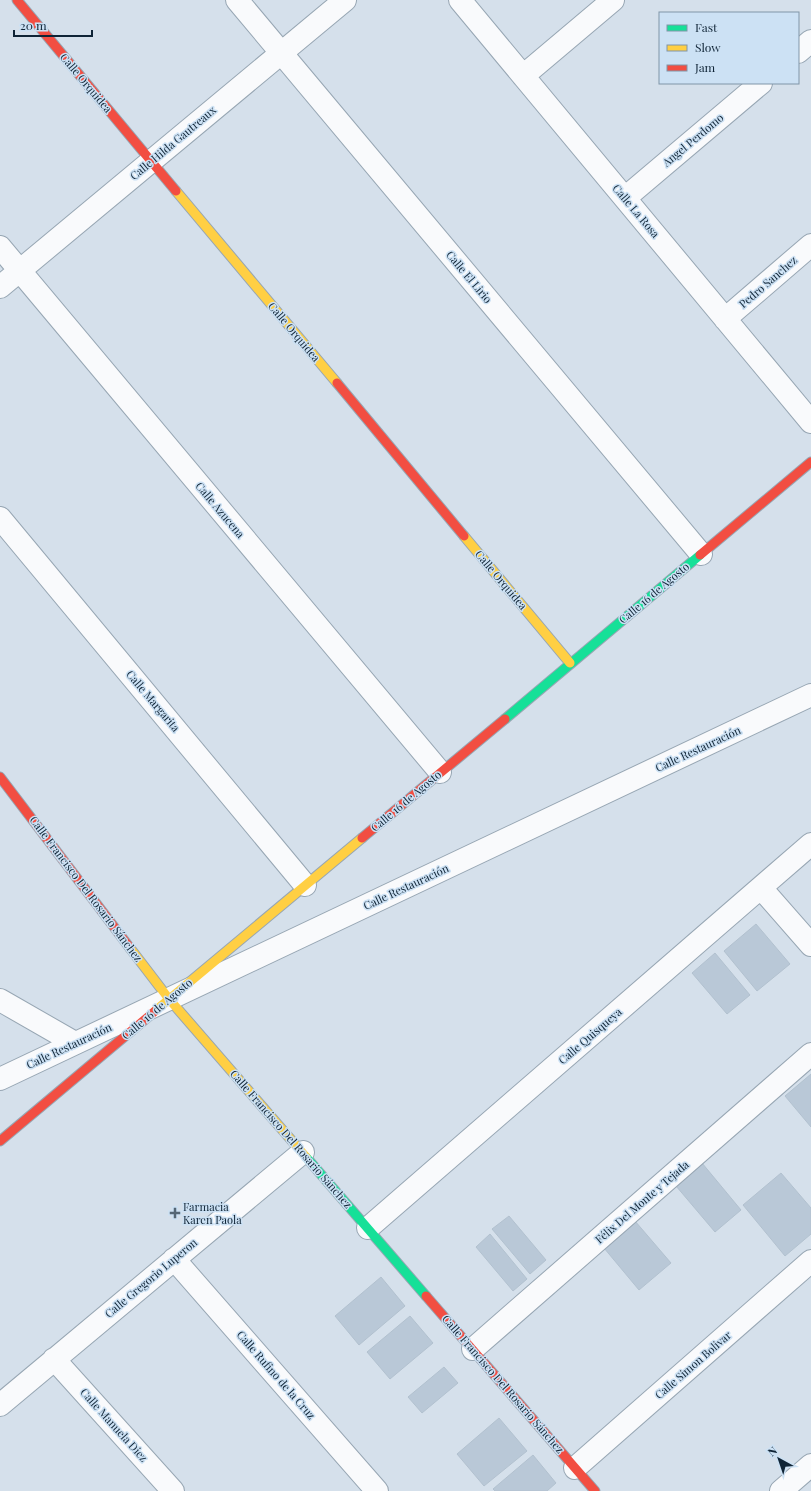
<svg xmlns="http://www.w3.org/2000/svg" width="811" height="1491" viewBox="0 0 811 1491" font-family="'Playfair Display',serif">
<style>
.building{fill:#b9c8d7;stroke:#b2c1cf}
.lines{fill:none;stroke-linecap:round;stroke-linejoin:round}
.street-casing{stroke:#97a6b3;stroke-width:24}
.fast-casing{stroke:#97a6b3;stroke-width:11}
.slow-casing{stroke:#97a6b3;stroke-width:11}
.jam-casing{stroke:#97a6b3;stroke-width:11}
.street{stroke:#f9fafc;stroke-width:22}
.fast{stroke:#16e098;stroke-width:9}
.slow{stroke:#ffcf43;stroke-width:9}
.jam{stroke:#f24e42;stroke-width:9}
.poi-dot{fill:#546675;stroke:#cce1f4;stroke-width:1.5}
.labels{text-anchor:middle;stroke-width:3;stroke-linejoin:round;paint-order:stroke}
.street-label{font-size:11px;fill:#0f2436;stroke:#cce1f4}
.poi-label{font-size:11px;fill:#0f2436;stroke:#cce1f4;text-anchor:start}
</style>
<rect width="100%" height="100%" fill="#d5e0eb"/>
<path class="building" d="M756 924 790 964 757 991 724 951Z
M715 953 750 995 727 1014 692 973Z
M811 1074V1127L785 1096Z
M702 1163 741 1210 715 1232 676 1186Z
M781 1173 811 1208V1234L785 1256 743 1205Z
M509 1216 546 1260 530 1274 492 1229Z
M635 1221 671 1263 639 1290 604 1248Z
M490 1234 527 1279 513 1291 476 1247Z
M381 1277 405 1306 359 1345 335 1316Z
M410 1316 433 1343 390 1379 367 1352Z
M444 1367 458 1383 422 1413 408 1397Z
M499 1418 527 1451 484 1486 457 1454Z
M533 1455 556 1483 547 1491H495L493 1489Z"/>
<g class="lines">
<g class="street-casing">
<path id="street" d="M237 0 701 554
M460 0 811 422
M798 52 811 41
M523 76 613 0
M625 198 761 83
M0 247 440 772
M0 287 345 0
M725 319 811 245
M0 518 305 885
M761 888 811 945
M0 1000 75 1043
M0 1079 811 695
M368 1228 811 844
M174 1259 377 1491
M473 1349 811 1054
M54 1359 173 1491
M0 1405 303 1152
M575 1468 811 1261
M781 1491 811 1465"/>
</g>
<g class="fast-casing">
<path id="fast" d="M505 719 700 555
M306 1157 426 1296"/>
</g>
<g class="slow-casing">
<path id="slow" d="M176 191 337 383
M464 536 570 663
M130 948 169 999 306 1157
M155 1011 362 838"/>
</g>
<g class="jam-casing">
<path id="jam" d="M17 0 176 191
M337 383 464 536
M700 555 811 462
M0 777 130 948
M362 838 505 719
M0 1141 155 1011
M426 1296 595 1491"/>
</g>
<use href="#street" class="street"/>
<use href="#fast" class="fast"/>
<use href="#slow" class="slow"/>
<use href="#jam" class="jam"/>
</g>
<path class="poi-dot" d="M173 1207h4v4h4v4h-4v4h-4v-4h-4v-4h4z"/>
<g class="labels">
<g class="street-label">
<text transform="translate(86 83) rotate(50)" y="4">Calle Orquidea</text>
<text transform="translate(693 140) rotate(-40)" y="4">Angel Perdomo</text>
<text transform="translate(173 143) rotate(-40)" y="4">Calle Hilda Gautreaux</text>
<text transform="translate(636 211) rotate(50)" y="4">Calle La Rosa</text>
<text transform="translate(469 277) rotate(50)" y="4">Calle El Lirio</text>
<text transform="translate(768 282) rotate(-41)" y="4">Pedro Sanchez</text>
<text transform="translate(294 332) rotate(50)" y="4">Calle Orquidea</text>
<text transform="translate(220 510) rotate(50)" y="4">Calle Azucena</text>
<text transform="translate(501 580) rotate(50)" y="4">Calle Orquidea</text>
<text transform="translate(654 593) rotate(-40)" y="4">Calle 16 de Agosto</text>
<text transform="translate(153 701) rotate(50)" y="4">Calle Margarita</text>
<text transform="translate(698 749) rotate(-25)" y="4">Calle Restauración</text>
<text transform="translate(406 801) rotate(-40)" y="4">Calle 16 de Agosto</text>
<text transform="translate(406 887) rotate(-25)" y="4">Calle Restauración</text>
<text transform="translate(86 889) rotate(53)" y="4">Calle Francisco Del Rosario Sánchez</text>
<text transform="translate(157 1009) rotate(-40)" y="4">Calle 16 de Agosto</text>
<text transform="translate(590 1036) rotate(-41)" y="4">Calle Quisqueya</text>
<text transform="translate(69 1046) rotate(-25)" y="4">Calle Restauración</text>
<text transform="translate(291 1139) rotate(49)" y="4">Calle Francisco Del Rosario Sánchez</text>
<text transform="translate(642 1202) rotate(-41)" y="4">Félix Del Monte y Tejada</text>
<text transform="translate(151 1278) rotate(-40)" y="4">Calle Gregorio Luperon</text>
<text transform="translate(693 1365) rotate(-41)" y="4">Calle Simon Bolivar</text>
<text transform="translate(276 1375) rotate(49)" y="4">Calle Rufino de la Cruz</text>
<text transform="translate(503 1384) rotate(49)" y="4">Calle Francisco Del Rosario Sánchez</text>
<text transform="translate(114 1425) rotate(48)" y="4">Calle Manuela Diez</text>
</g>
<g class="poi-label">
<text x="183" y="1211">Farmacia<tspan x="183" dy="13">Karen Paola</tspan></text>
</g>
</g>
<rect x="659" y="12" width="140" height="72" fill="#cce1f4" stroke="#8095a8"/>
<rect x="667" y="25" width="20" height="6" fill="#16e098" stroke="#8095a8"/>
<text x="695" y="32" font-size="12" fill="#0f2436">Fast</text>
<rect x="667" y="45" width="20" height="6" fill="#ffcf43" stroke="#8095a8"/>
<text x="695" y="52" font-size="12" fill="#0f2436">Slow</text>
<rect x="667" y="65" width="20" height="6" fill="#f24e42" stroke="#8095a8"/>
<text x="695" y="72" font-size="12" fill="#0f2436">Jam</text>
<g transform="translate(779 1459) rotate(320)" stroke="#cce1f4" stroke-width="3" paint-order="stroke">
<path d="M0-3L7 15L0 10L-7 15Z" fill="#0f2436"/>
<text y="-6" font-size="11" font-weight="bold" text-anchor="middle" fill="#0f2436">N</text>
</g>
<path d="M14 30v6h78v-6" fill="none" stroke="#0f2436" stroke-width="2"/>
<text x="20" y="30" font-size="12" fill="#0f2436" stroke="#cce1f4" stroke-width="3" paint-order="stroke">20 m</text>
</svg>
